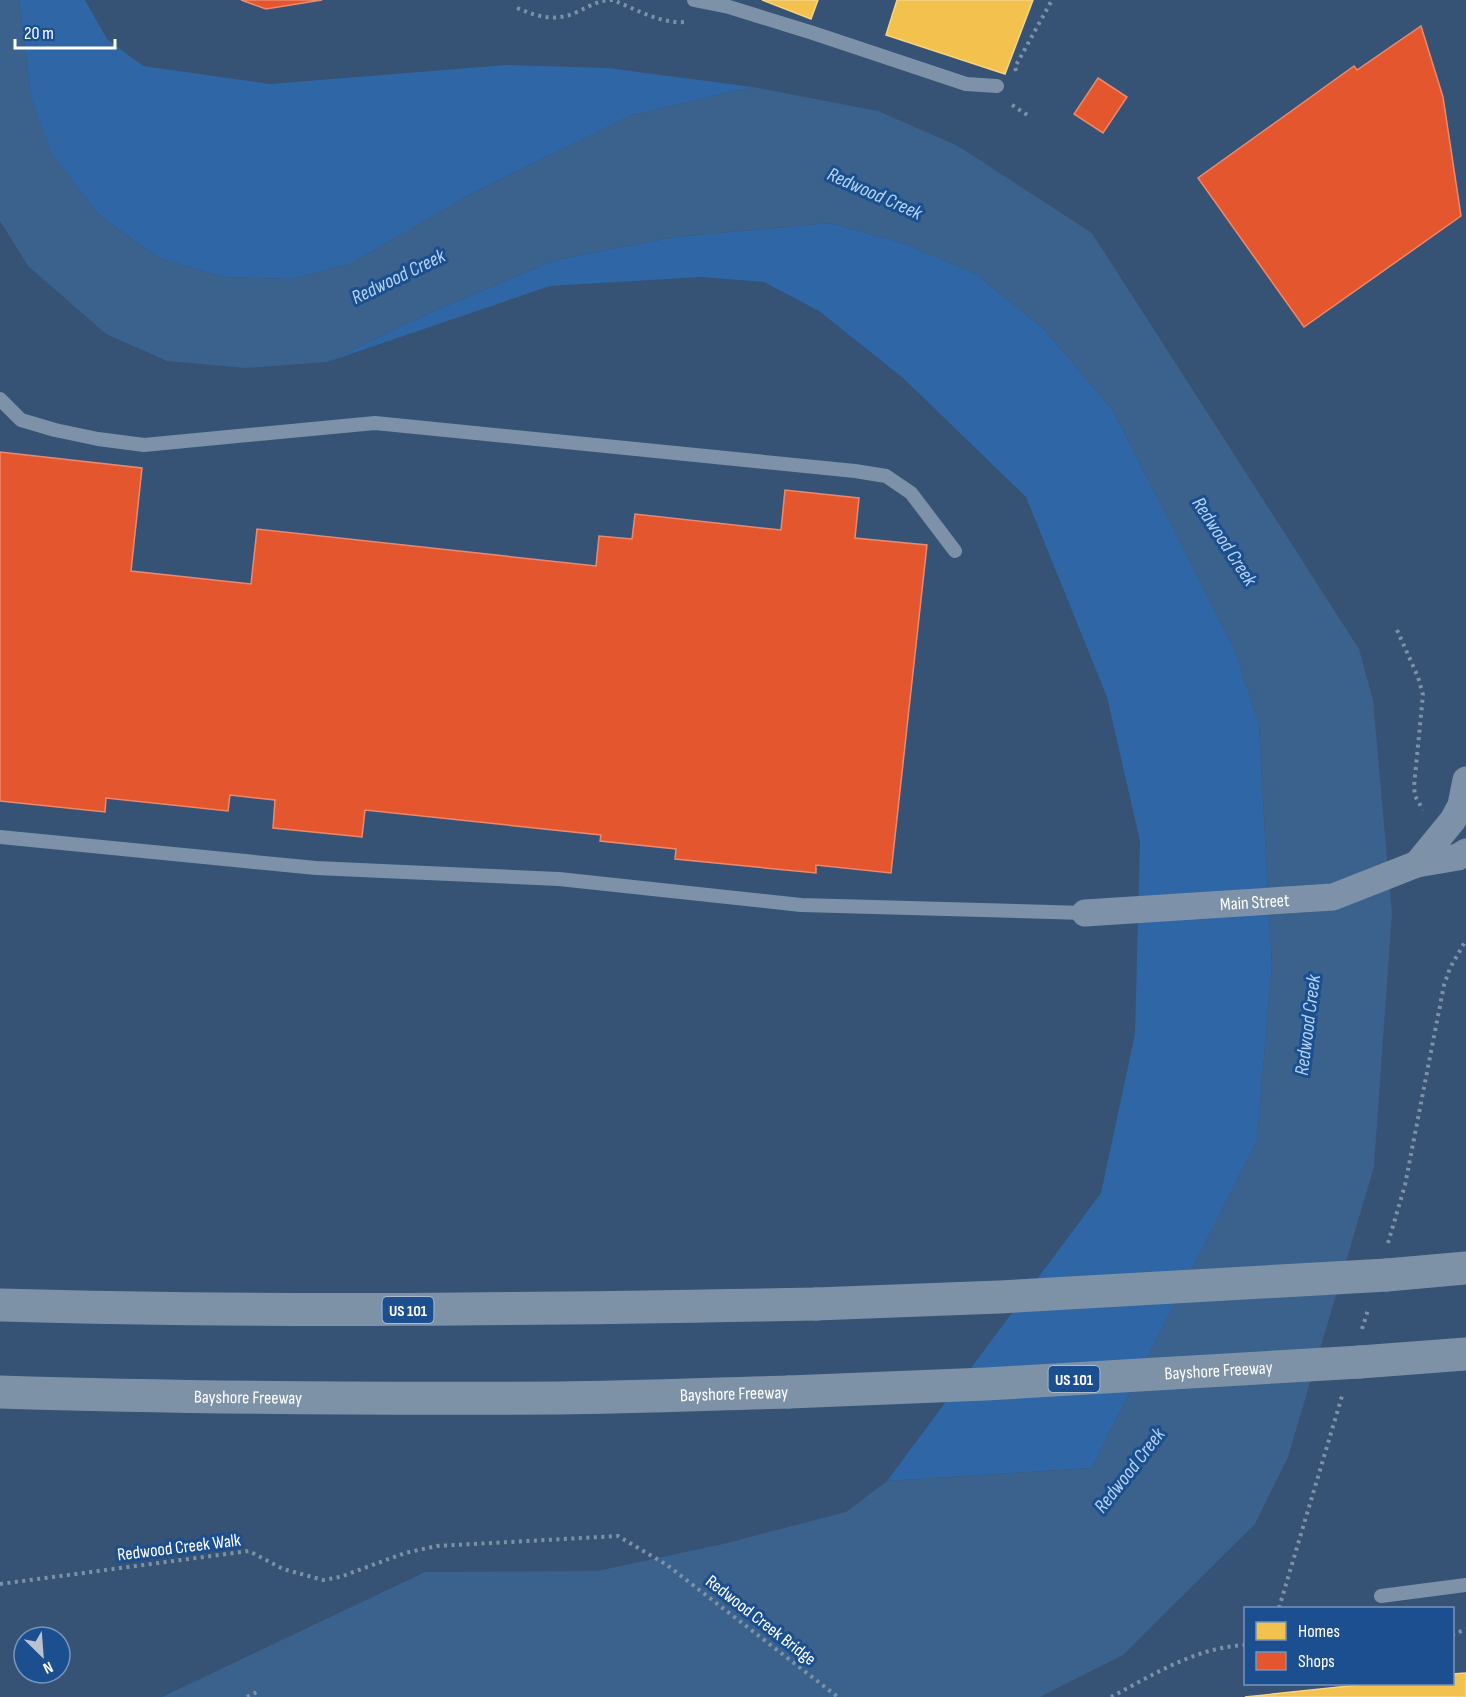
<svg xmlns="http://www.w3.org/2000/svg" width="1466" height="1697" viewBox="0 0 1466 1697" font-family="'Sofia Sans Condensed',sans-serif">
<style>
.green{fill:#2f66a5}
.water{fill:#3b618d}
.homes{fill:#f2c14e;stroke:#f6d483;stroke-width:1.5}
.shops{fill:#e4572e;stroke:#ec896d;stroke-width:1.5}
.lines{fill:none;stroke-linecap:round;stroke-linejoin:round}
.path{stroke:#7d92a8;stroke-width:4;stroke-dasharray:3 4.5;stroke-linecap:butt}
.lane{stroke:#7d92a8;stroke-width:14}
.street{stroke:#7d92a8;stroke-width:27}
.highway{stroke:#7e92a7;stroke-width:33}
.highway-bridge{stroke:#7e92a7;stroke-width:33}
.labels{text-anchor:middle;stroke-width:6;stroke-linejoin:round;paint-order:stroke}
.shield{fill:#1b4f8f;stroke:#bbcadd;stroke-width:1.5}
.shield-label{font-size:16px;font-weight:bold;fill:#fff}
.street-label{font-size:18px;fill:#fff;stroke:#1b4f8f}
.water-label{font-size:20px;font-style:italic;fill:#b5d3f5;stroke:#1b4f8f}
</style>
<rect width="100%" height="100%" fill="#365274"/>
<path class="green" d="M19 0H85L107 39 143 66 270 84 506 65 608 68 753 87 632 115 475 192 350 264 291 279 223 277 159 258 99 215 51 153 31 97Z
M830 223 906 244 976 274 1043 328 1113 410 1235 651 1259 724 1272 966 1257 1140 1092 1468 887 1481 1101 1193 1135 1034 1140 841 1107 697 1026 497 903 378 819 311 764 282 701 277 550 286 327 362 432 312 555 260 675 237Z"/>
<path class="water" d="M0 0H19L31 97 52 153 99 215 159 258 223 277 291 279 350 264 475 192 632 115 753 87 878 111 958 146 1092 233 1359 649 1373 700 1392 914 1374 1167 1288 1457 1255 1524 1123 1655 1040 1697H162L425 1572 597 1571 723 1544 846 1512 887 1481 1092 1468 1257 1140 1272 966 1259 724 1235 651 1113 410 1043 328 976 274 906 244 830 223 675 237 555 260 432 312 327 362 246 368 167 361 106 334 28 266 0 221Z"/>
<path class="homes" d="M762 0H818L811 19Z
M897 0H1033L1005 74 886 35Z
M1466 1673V1697H1245L1368 1684H1452V1674Z"/>
<path class="shops" d="M241 0H322L266 9Z
M1421 26 1443 97 1461 216 1304 327 1198 178 1354 66 1357 70Z
M1098 78 1127 97 1103 133 1074 114Z
M0 452 142 468 131 571 251 584 257 529 596 566 599 536 632 539 635 514 781 530 785 490 859 498 855 538 927 545 891 873 816 865V873L675 859 676 849 600 841 601 835 365 810 362 837 273 828 275 800 230 795 228 811 106 798 105 812 0 801Z"/>
<g class="lines">
<path class="path" d="M517 8C538 17 556 22 577 12 590 6 599 0 613 0 635 9 661 24 685 22
M1016 71 1015 67 1052 0
M1012 105 1029 116
M1397 630 1418 677 1423 695 1414 786 1415 796 1423 810
M1388 1243 1405 1185 1444 985 1450 968 1466 940
M1362 1329 1368 1310
M0 1584 249 1551 283 1569 323 1580 340 1577 405 1553 437 1546 618 1536 667 1565 838 1697
M1279 1608 1342 1396
M1452 1635 1466 1629
M247 1697 257 1692
M1111 1697C1153 1675 1196 1647 1246 1645"/>
<path class="lane" d="M694 0 729 7 813 33 966 84 997 86
M0 399 21 420 55 430 98 439 144 445 375 423 855 471 886 476 911 493 955 551
M0 837 316 868 559 879 801 905 1085 913
M1381 1596 1466 1585"/>
<g class="street">
<path d="M1417 864 1453 820 1461 805 1466 780"/>
<path id="s1" d="M1085 913 1333 897 1417 864 1458 857 1466 852"/>
</g>
<g class="highway">
<path d="M1387 1275 1466 1268"/>
<path d="M0 1305C272 1313 544 1309 816 1304"/>
<path d="M1360 1362 1466 1354"/>
<path id="s2" d="M0 1392C186 1398 372 1399 558 1398 635 1397 712 1394 789 1392"/>
</g>
<g class="highway-bridge">
<path d="M816 1304 999 1297 1387 1275"/>
<path id="s3" d="M789 1392 986 1384 1360 1362"/>
</g>
</g>
<g class="labels">
<g class="shield">
<rect x="382.5" y="1297" width="51" height="26" rx="4.5"/>
<rect x="1048.5" y="1366" width="51" height="26" rx="4.5"/>
</g>
<g class="shield-label">
<text x="408" y="1316">US 101</text>
<text x="1074" y="1385">US 101</text>
</g>
<g class="street-label">
<text dy="6" stroke="none"><textPath href="#s1" startOffset="170">Main Street</textPath></text>
<text dy="6" stroke="none"><textPath href="#s3" startOffset="430">Bayshore Freeway</textPath></text>
<text dy="6" stroke="none"><textPath href="#s2" startOffset="734">Bayshore Freeway</textPath></text>
<text dy="6" stroke="none"><textPath href="#s2" startOffset="248">Bayshore Freeway</textPath></text>
<text transform="translate(179 1547) rotate(-7)" y="6">Redwood Creek Walk</text>
<text transform="translate(761 1620) rotate(38)" y="6">Redwood Creek Bridge</text>
</g>
<g class="water-label">
<text transform="translate(875 193) rotate(24)" y="7">Redwood Creek</text>
<text transform="translate(398 276) rotate(-26)" y="7">Redwood Creek</text>
<text transform="translate(1225 541) rotate(57)" y="7">Redwood Creek</text>
<text transform="translate(1307 1025) rotate(-83)" y="7">Redwood Creek</text>
<text transform="translate(1129 1470) rotate(-52)" y="7">Redwood Creek</text>
</g>
</g>
<rect x="1244" y="1607" width="210" height="78" fill="#1b4f8f" stroke="#7695bc" stroke-width="1.5"/>
<rect x="1256" y="1622" width="30" height="18" fill="#f2c14e" stroke="#7695bc" stroke-width="1.5"/>
<text x="1298" y="1637" font-size="18" fill="#ffffff">Homes</text>
<rect x="1256" y="1652" width="30" height="18" fill="#e4572e" stroke="#7695bc" stroke-width="1.5"/>
<text x="1298" y="1667" font-size="18" fill="#ffffff">Shops</text>
<g transform="translate(42 1655) rotate(155)"><circle r="28" fill="#1b4f8f" stroke="#7695bc" stroke-width="1.5"/>
<path d="M0-4.5L10 22L0 15L-10 22Z" fill="#b9c2ce"/>
<text y="-9" font-size="16" font-weight="bold" text-anchor="middle" fill="#ffffff">N</text>
</g>
<path d="M15 39v9h100v-9" fill="none" stroke="#ffffff" stroke-width="3"/>
<text x="24" y="39" font-size="18" fill="#ffffff" stroke="#1b4f8f" stroke-width="4.5" paint-order="stroke">20 m</text>
</svg>
